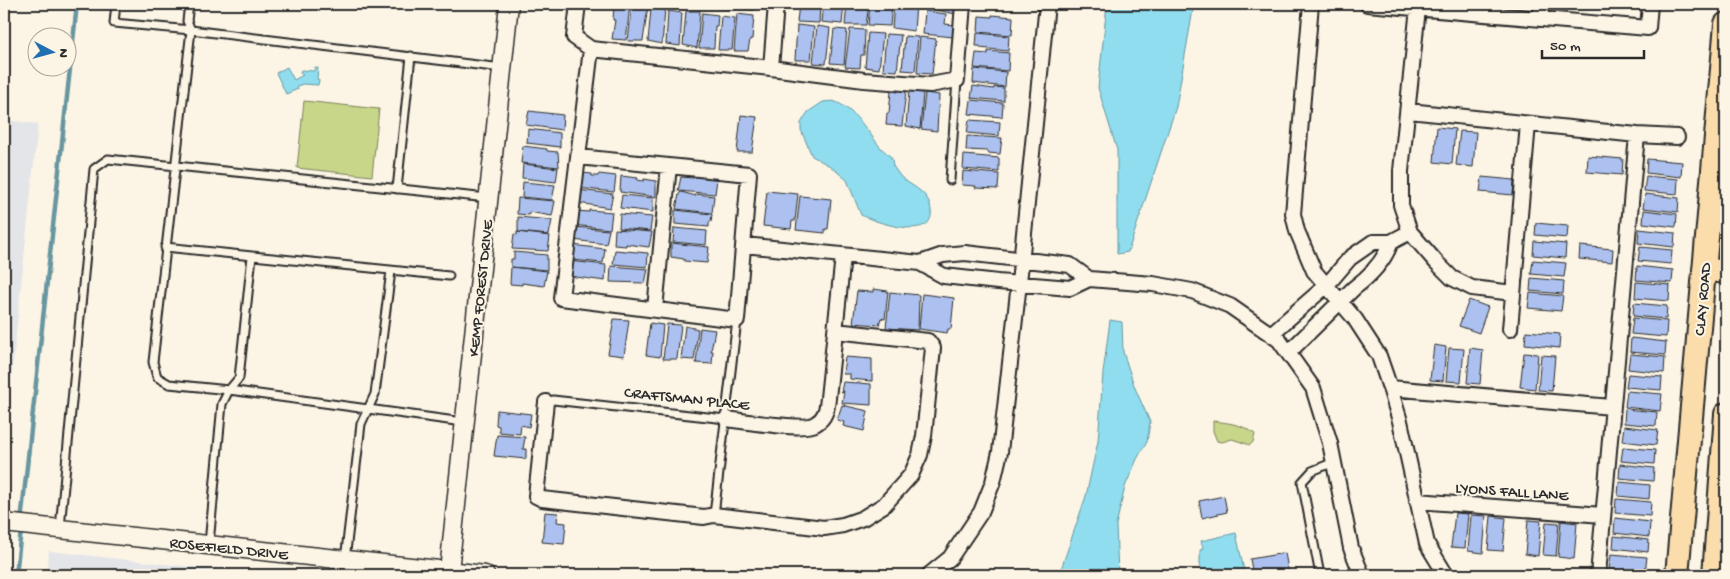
<svg xmlns="http://www.w3.org/2000/svg" width="1730" height="579" viewBox="0 0 1730 579" font-family="'Gochi Hand',sans-serif">
<style>
.built{fill:#e4e5e8}
.green{fill:#c8d68a;stroke:#7a805a}
.water{fill:#8fddee;stroke:#6796a0}
.lines{fill:none;stroke-linecap:round;stroke-linejoin:round}
.stream{stroke:#6796a0;stroke-width:4.5}
.building{fill:#acc1ef;stroke:#2b2b2b}
.service-casing{stroke:#2b2b2b;stroke-width:11}
.minor-casing{stroke:#2b2b2b;stroke-width:18}
.tertiary-casing{stroke:#2b2b2b;stroke-width:21}
.primary-casing{stroke:#2b2b2b;stroke-width:26}
.service{stroke:#fcf5e5;stroke-width:7}
.minor{stroke:#fcf5e5;stroke-width:14}
.tertiary{stroke:#fcf5e5;stroke-width:18}
.primary{stroke:#fbddab;stroke-width:22}
.labels{text-anchor:middle;stroke-width:4;stroke-linejoin:round;paint-order:stroke}
.street-label{font-size:16px;fill:#2b2b2b;stroke:#fcf5e5}
</style>
<rect width="100%" height="100%" fill="#fcf5e5"/>
<filter id="ink" filterUnits="userSpaceOnUse"><feTurbulence type="fractalNoise" baseFrequency=".02" numOctaves="2"/><feDisplacementMap in="SourceGraphic" scale="10" xChannelSelector="R" yChannelSelector="G"/><feConvolveMatrix kernelMatrix="1 2 1 2 8 2 1 2 1" color-interpolation-filters="sRGB"/></filter>
<g filter="url(#ink)">
<path class="built" d="M4 120 38 124 4 449Z
M49 551 263 575H46Z"/>
<path class="green" d="M304 101 379 109 372 176 297 168Z
M1213 421C1229 423 1242 424 1255 434L1253 442 1250 445 1232 439 1222 442 1217 441 1213 431Z"/>
<path class="water" d="M1107 4H1194L1176 107 1128 252 1117 254V150L1098 88Z
M287 67 294 80 303 75 300 73 301 70 314 71 315 67 318 68 317 79 319 80 318 85 303 84 297 86 298 89 286 94 276 73Z
M833 101C853 107 868 132 881 148 884 151 890 155 892 159 893 161 892 164 893 166 895 169 898 173 900 176 910 186 926 190 930 205 941 244 877 223 861 215L847 180 830 166 812 156 801 130V123L808 112 823 102Z
M1110 320 1122 322 1123 352 1135 388 1150 422 1147 442 1137 459 1125 487 1116 525 1118 575H1059L1086 496 1098 441 1103 373Z
M1236 533 1245 575H1204L1200 565V550L1203 549 1201 541Z"/>
<g class="lines">
<path class="stream" d="M21 522 77 4
M16 575 21 530"/>
</g>
<path class="building" d="M614 4 630 5 626 40 612 39 615 20H613Z
M709 4H731L730 9 709 7Z
M733 4H754V10L733 8Z
M799 4H820L819 23 797 22Z
M823 4H844L842 24 821 22Z
M847 4H869L866 25H845Z
M870 4H892L890 26 868 25Z
M894 4H916L914 31 892 28Z
M921 4H957L956 14 921 7Z
M632 5 648 6 643 41H628Z
M651 9 665 10 662 44 648 41Z
M668 11 682 13 680 46 666 44Z
M686 11H700L697 48 683 45Z
M925 11 946 14 945 24 954 25 953 37 923 34Z
M702 13 718 15 717 26H715L714 48H699Z
M737 14 754 16 752 39H750L748 51H734Z
M992 15 1013 17 1012 35 978 32 979 16 992 17Z
M721 16 735 18 732 50H718Z
M797 25 814 27 811 60H795Z
M817 26 830 28 826 64 813 63Z
M834 29 847 30 844 64 830 63Z
M850 29 865 30 864 55H861L860 68 845 67Z
M868 33 883 34 879 69 865 67Z
M977 33 1009 36 1008 51 980 48V46H976Z
M886 34 901 35 897 71 883 70Z
M905 36 918 37 915 71 902 70Z
M920 37 936 39 932 74 917 73Z
M988 51 1009 53 1008 71 974 68 976 53 988 54Z
M974 69 1006 72 1005 87 973 83Z
M973 86 994 89V87L1004 88V101L971 98Z
M898 90 906 91 902 126 886 125 887 113H889L891 91 898 92Z
M909 91 923 93 920 129 906 126Z
M925 93 939 95 937 131 921 129Z
M971 100 1003 103 1002 117 969 114Z
M529 111 563 115 562 130 526 125Z
M741 115 757 117 752 152H737Z
M969 120 1000 122 999 136 967 133Z
M1437 127 1455 129 1452 164 1434 162Z
M528 129 560 133V147L527 143Z
M1460 131 1476 132 1473 167 1456 165Z
M967 136 1002 138 1000 154 988 153V151L966 150Z
M523 146 547 149V151L558 152 559 167 521 163Z
M964 155 999 158V172L963 169Z
M1588 156 1623 159 1622 175 1587 172Z
M1647 159 1682 162 1681 177 1646 173Z
M523 164 558 168 556 182 522 178Z
M963 171 999 174 998 189 975 188 976 186 962 185Z
M581 173 592 174V176H598L599 174 616 176 614 192 578 188Z
M621 176 638 178 637 180 644 181V179L656 181V197L620 192Z
M694 176 717 179 715 194 678 191 681 177 694 178Z
M1646 176 1678 179 1677 194 1644 191Z
M1482 177 1514 180 1513 195 1480 192Z
M523 182 555 185 552 200 522 197Z
M578 190 613 194 610 208 578 203Z
M767 191 798 194 795 221H792L791 229 763 226Z
M681 192 696 196V194L714 196 712 213 676 209 679 194Z
M1645 194 1679 198 1678 212 1643 208Z
M622 195 653 198V212L620 208Z
M800 196 831 199 828 229H825V233L796 230Z
M518 198 555 201 552 216 529 212V215L517 214Z
M589 210 612 212 610 229 573 225 576 211 589 212Z
M675 210 712 214 711 222H709V227L675 224Z
M1644 210 1677 214 1676 227 1643 223Z
M620 214 652 217 650 231 619 228Z
M518 217 552 220 549 235 518 232Z
M1536 223 1568 226 1567 238 1535 235Z
M574 227 609 230 606 244 573 240Z
M674 228 707 231 706 245 673 242Z
M615 229 652 232 649 247 626 244V246L614 245Z
M1639 229 1675 233 1674 247 1638 243Z
M517 232 550 236 548 251 512 249 514 234 517 235Z
M1534 241 1566 244 1565 258 1533 255Z
M671 243 709 247 707 263 684 261V259L671 257Z
M572 245 605 249 603 263 572 260Z
M1580 246 1613 249 1612 262 1579 259Z
M1640 247 1672 250 1671 264 1638 261Z
M615 250 648 253 647 267 613 264Z
M514 252 547 255V270L511 267V259H514Z
M1533 260 1566 263 1564 277 1531 274Z
M569 261 606 265 605 281 569 276Z
M611 266 648 269 645 283 610 282Z
M1637 266 1673 270 1672 283 1636 280Z
M511 267 547 271 544 286 522 283V285L510 284Z
M1531 278 1564 281 1563 294 1530 291Z
M1636 282 1670 285 1669 301 1635 298Z
M873 289 888 291 885 319 881 318 879 325 853 323 857 291 873 292Z
M890 292 919 295 918 330 886 328Z
M1530 293 1563 296 1561 311 1528 308Z
M922 294 954 298 951 329H948L947 333 919 329Z
M1469 300 1488 307 1479 333 1459 326Z
M1634 303 1667 306 1666 319 1633 316Z
M1633 318 1667 321 1666 337 1631 334Z
M614 319 629 320 624 356 608 354Z
M650 323 663 325 660 357 646 355Z
M667 324 681 325 677 359H663Z
M685 326 698 329 694 360 681 359Z
M700 328 715 330 711 351H713L712 364 696 363Z
M1526 331 1560 334 1559 348 1525 344Z
M1631 338 1666 342 1665 355 1630 352Z
M1434 345 1446 347 1443 381 1430 380Z
M1449 348 1464 349 1461 382 1446 381Z
M1470 348 1483 350 1480 384 1467 383Z
M1524 353 1538 354 1535 389 1520 387Z
M1630 354 1665 357 1664 373 1628 369Z
M1541 355 1555 356 1552 391 1538 390Z
M845 357 872 359V381L850 379V374H843Z
M1628 374 1662 377 1661 390 1626 387Z
M843 382 871 384V405L842 403 844 391 841 392Z
M1627 391 1662 394 1660 411 1625 407Z
M842 405 868 411 864 431 843 426 844 422 837 420Z
M1625 409 1657 412 1656 426 1624 423Z
M497 410 531 414 529 427 521 425 520 434 499 432V426L496 425Z
M1624 426 1658 430 1656 445 1622 441Z
M497 435 525 437 523 449H526V459L494 456Z
M1623 447 1655 450 1654 464 1621 461Z
M1620 464 1654 468 1653 481 1619 478Z
M1619 482 1650 485 1649 499 1618 496Z
M1224 496 1227 512 1202 518 1199 501Z
M1616 499 1651 502 1650 516 1615 513Z
M545 512 558 513 557 522 566 523 564 544 542 542Z
M1455 513 1468 514 1465 548 1451 547Z
M1471 515 1486 516 1483 553 1468 551Z
M1491 516 1506 518 1503 551 1488 550Z
M1615 518 1650 522 1649 537 1614 533Z
M1528 520 1541 521 1538 556 1525 554Z
M1561 521 1577 523 1574 559 1558 557Z
M1546 522 1559 523 1556 556 1543 555Z
M1614 536 1649 540 1648 552 1613 548Z
M1285 553 1289 575H1253L1250 559Z
M1611 554 1647 557 1645 573 1609 569Z
M1610 572 1643 575H1610Z"/>
<g class="lines">
<g class="service-casing">
<path id="service" d="M116 4 114 23 191 30 502 68
M189 4 187 21 191 30 153 362 157 377 169 384 229 390 463 422
M950 180 957 80
M397 189 411 56
M165 247 449 276
M546 402 553 400 726 419
M714 515 737 320
M60 528 94 169 108 159 488 198
M209 544 222 404 229 390 239 378 252 256
M345 560 361 424 375 394 391 271
M1320 575 1302 482 1312 471 1334 462"/>
</g>
<g class="minor-casing">
<path id="minor" d="M578 4 574 37 591 49 771 68 776 4
M1311 4 1293 214 1297 231 1314 271 1355 319 1379 356 1390 388 1400 421 1427 544 1446 575
M1367 4 1648 28 1650 4
M1418 8 1401 171V205L1410 232 1436 262 1452 278 1472 288 1513 293
M1540 19 1542 4
M771 68 864 80 930 85 957 80 963 4
M1409 111 1637 135
M578 157 749 174 737 320 561 298 591 49
M744 245 920 263 944 276 998 282 1070 288 1089 279 1153 284 1192 291 1230 306 1279 340 1313 388 1330 443 1351 548 1362 575
M920 263 943 255 965 253 1070 265 1089 279
M655 309 669 166
M1510 329 1528 124
M1271 334 1327 285 1350 258 1373 242H1391L1410 232
M1288 353 1354 288C1370 276 1384 262 1391 242
M1390 388 1612 407
M546 402 536 496 542 499 704 517 714 515 824 528 843 525 863 518 884 505 911 475 920 455 924 436 933 348 928 341 835 331
M726 419C743 421 804 431 815 424 826 418 827 408 828 398L843 256
M1417 501 1603 515
M929 575 950 558 981 512 993 482 1000 452 1019 283 1047 4
M1598 575 1637 135 1677 137"/>
</g>
<g class="tertiary-casing">
<path id="tertiary" d="M4 523 485 575
M449 571 509 4"/>
</g>
<g class="primary-casing">
<path id="primary" d="M1704 269 1726 272
M1677 575 1726 24
M1714 575 1726 414"/>
</g>
<use href="#service" class="service"/>
<use href="#minor" class="minor"/>
<use href="#tertiary" class="tertiary"/>
<use href="#primary" class="primary"/>
</g>
</g>
<g class="labels">
<g class="street-label">
<text transform="translate(479 288) rotate(-84)" y="6">KEMP FOREST DRIVE</text>
<text transform="translate(1701 299) rotate(-85)" y="6">CLAY ROAD</text>
<text transform="translate(687 397) rotate(6)" y="6">CRAFTSMAN PLACE</text>
<text transform="translate(1512 490) rotate(4)" y="6">LYONS FALL LANE</text>
<text transform="translate(229 547) rotate(6)" y="6">ROSEFIELD DRIVE</text>
</g>
</g>
<rect width="1730" height="579" fill="none" stroke="#fcf5e5" stroke-width="20"/>
<rect x="10" y="10" width="1710" height="559" fill="none" stroke="#2b2b2b" stroke-width="2" filter="url(#ink)"/>
<g transform="translate(52 52) rotate(96)"><circle r="24" fill="#fcf5e5" stroke="#a8a49b"/>
<path d="M0-4L9 19L0 12L-9 19Z" fill="#1f6fb2"/>
<text y="-8" font-size="14" font-weight="bold" text-anchor="middle" fill="#2b2b2b">N</text>
</g>
<path d="M1542 50v8h102v-8" fill="none" stroke="#2b2b2b" stroke-width="2.5"/>
<text x="1550" y="50" font-size="15" fill="#2b2b2b" stroke="#fcf5e5" stroke-width="4" paint-order="stroke">50 m</text>
</svg>
